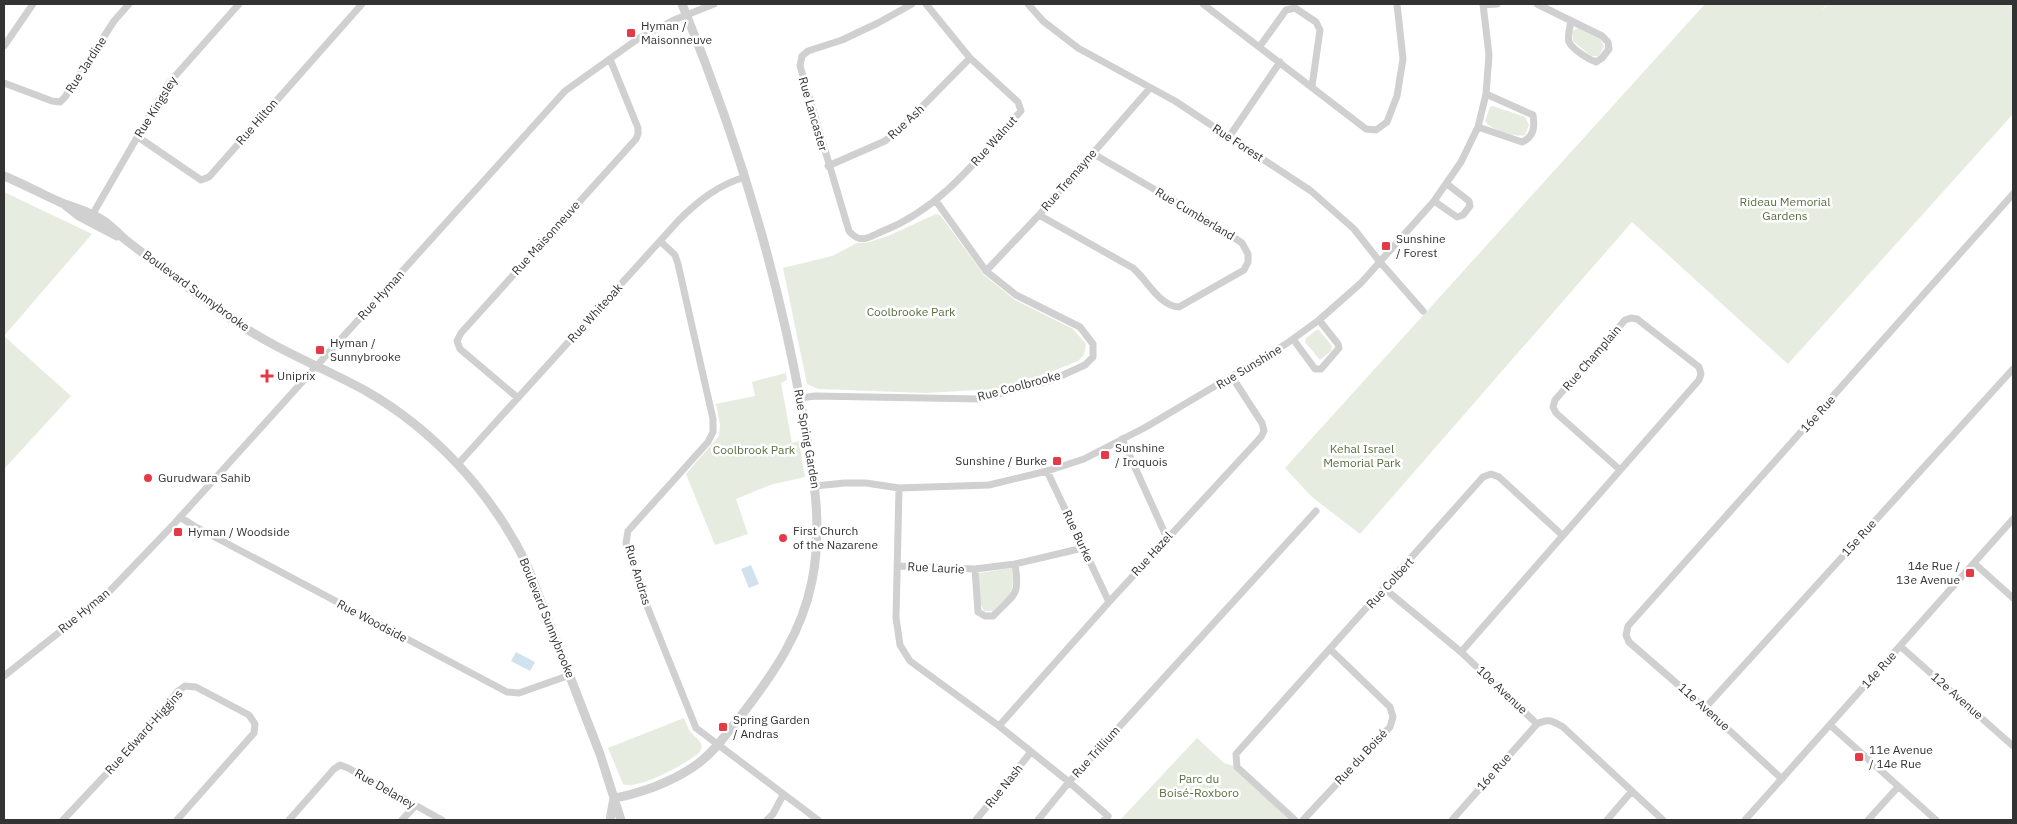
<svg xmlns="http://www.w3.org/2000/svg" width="2017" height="824" viewBox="0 0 2017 824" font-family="'IBM Plex Sans',sans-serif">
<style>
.green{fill:#e6ecdf}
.water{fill:#cfe2ee}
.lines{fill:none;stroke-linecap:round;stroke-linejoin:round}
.minor{stroke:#d0d0d0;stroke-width:7}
.tertiary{stroke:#d0d0d0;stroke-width:9}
.poi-dot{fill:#e63946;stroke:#fff;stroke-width:2}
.labels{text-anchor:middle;stroke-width:5;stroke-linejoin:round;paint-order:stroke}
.poi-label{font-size:12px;fill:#333;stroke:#fff;text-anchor:start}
.street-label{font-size:12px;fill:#333;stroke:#fff}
.park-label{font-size:12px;fill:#56703f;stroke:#fff}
</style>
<rect width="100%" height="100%" fill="#fff"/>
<path class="green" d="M1705 4H1827L1820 12 1828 4H2013V114L1788 364 1632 222 1360 534 1312 497 1285 468Z
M1578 28 1601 40 1604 46 1599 56H1591L1573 41 1572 31Z
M1493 106 1525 117 1529 125 1525 135C1516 138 1489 129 1485 121L1490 107Z
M4 192 92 234 4 336 71 396 4 469Z
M936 214 941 216 984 275 1015 300 1073 329 1086 344 1084 355 1078 361 1048 373 995 389 926 393 818 389 807 384 783 268 832 256 857 243H866L888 236Z
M1318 329 1332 346 1331 351 1320 360 1305 342 1306 338Z
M786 373 787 380 781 383 792 443 799 441 805 477 770 485 736 499 748 534 715 545 686 474 719 436 720 425 716 404 755 396 752 382Z
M1012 568C1015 594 1010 594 993 611H984L979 601V573Z
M684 718C686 722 687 726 689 730 695 739 707 742 699 753 687 763 637 791 623 784L608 748Z
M1197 738 1224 763 1237 767 1295 820H1120Z"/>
<path class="water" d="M751 565 759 584 749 588 741 569Z
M516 652 535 662 530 671 511 661Z"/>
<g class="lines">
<path class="minor" d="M912 4 878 23 842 40 808 51 802 56 800 66 849 231C861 245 869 237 883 231 942 208 979 157 1021 111L1018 102 970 58 926 4
M1028 4 1043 21 1078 48 1175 101 1311 191 1354 229 1380 262 1423 311
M1203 4 1366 129 1376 130 1387 122 1397 96 1403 59 1397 4
M1537 4 1602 36 1608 42 1609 49 1602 58 1596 62C1588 59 1573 50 1569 42 1567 36 1570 27 1571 21
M1483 5 1497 4
M4 46 33 4
M1260 46 1286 10 1295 8 1316 22 1320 30 1312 86
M4 83 52 101 60 102 65 97 114 21 129 4
M1478 127 1522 142C1534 137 1535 127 1533 115L1486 94
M138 137 201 180 209 177 362 4
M1229 137 1280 62
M828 166 885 141 902 127 970 58
M1434 201 1457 217 1463 215 1470 206 1469 201 1447 184
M1039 215 1133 268C1148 281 1159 306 1179 307L1244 270 1248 262V254L1242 243 1212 223 1092 153
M91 217 168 84 239 4
M660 241 675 255 678 264 713 419V432L708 442 628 531 626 543 639 586 696 728 818 820
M986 271 1039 215 1150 88
M1293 339 1315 369H1321L1339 348 1338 344 1319 320
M518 398 460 349 457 341 461 333 636 139 638 134V128L610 59
M800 398 815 396 979 399 1052 380 1085 365 1093 357V344L1080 327 1016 295 986 271 936 201
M1122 439 1167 538
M458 464 679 220C698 201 718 185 745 177
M1047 471 1109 602
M815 486 845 483H866L899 488 989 485 1047 471 1084 459 1146 427 1286 344 1319 320 1361 283 1434 201 1461 162 1478 127 1486 94 1489 55 1483 4
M899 488 896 618 900 645 910 661 999 726 1069 782 1316 511
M180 517 194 526 507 692 519 693 570 675
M1974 563 2013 598
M1015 564C1020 597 1015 593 993 616H985L978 612 975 569 1015 564 1083 548
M897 566 975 569
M1385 589 1461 652 1537 724
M1900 646 2013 746
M1461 652 1699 380 1701 374 1699 367 1637 319 1631 318 1625 320 1555 400 1553 407 1556 413 1619 469
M4 676 105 596 173 525 565 91 639 38 674 20 714 4
M1705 708 2013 369
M1830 725 1936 820
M999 726 1109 602 1261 437 1264 431 1262 423 1232 377
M1782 779 1705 708 1629 642 1626 635 1628 626 2013 194
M63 820 125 754 178 691 185 686 196 687 249 715 255 724 254 733 177 820
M289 820 334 769 340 765 348 768 442 820
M402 820 415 806
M767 820 773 814 783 795
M976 820 1031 752
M1038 820 1069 782 1108 816 1104 820
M1295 820 1237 767 1236 754 1483 477 1491 474 1499 477 1562 535
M1303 820 1390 727 1393 717 1390 707 1330 649
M1452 820 1537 724C1548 718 1553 721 1563 727L1663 820
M1607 820 1632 791
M1745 820 2013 519
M1868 820 1898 787"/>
<path class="tertiary" d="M4 176C24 184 43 195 62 203 76 208 91 212 104 221 112 226 119 235 127 241 164 269 200 298 239 324 279 351 324 368 366 391 434 430 491 492 526 563L600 754 621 820
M66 206 79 216 117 236
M614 798C628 796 640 792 654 787 702 768 712 753 743 713 774 673 802 632 812 581 824 521 812 469 802 410 777 270 736 135 682 4
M610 820 614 798"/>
</g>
<g class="poi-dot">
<rect x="626" y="28" width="10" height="10" rx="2.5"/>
<rect x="1381" y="241" width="10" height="10" rx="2.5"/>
<rect x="315" y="345" width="10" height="10" rx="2.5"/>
<path d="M264.5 368.5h5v5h5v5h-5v5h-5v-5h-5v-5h5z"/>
<rect x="1100" y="450" width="10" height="10" rx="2.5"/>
<rect x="1052" y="456" width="10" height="10" rx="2.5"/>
<circle cx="148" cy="478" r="5"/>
<rect x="173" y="527" width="10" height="10" rx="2.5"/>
<circle cx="783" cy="538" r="5"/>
<rect x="1965" y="568" width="10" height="10" rx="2.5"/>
<rect x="718" y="722" width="10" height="10" rx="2.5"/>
<rect x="1854" y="752" width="10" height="10" rx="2.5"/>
</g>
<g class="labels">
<g class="poi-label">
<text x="641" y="30">Hyman /<tspan x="641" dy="14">Maisonneuve</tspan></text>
<text x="1396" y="243">Sunshine<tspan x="1396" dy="14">/ Forest</tspan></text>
<text x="330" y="347">Hyman /<tspan x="330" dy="14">Sunnybrooke</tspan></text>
<text x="277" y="380">Uniprix</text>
<text x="1115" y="452">Sunshine<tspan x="1115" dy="14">/ Iroquois</tspan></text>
<text x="1047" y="465" text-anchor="end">Sunshine / Burke</text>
<text x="158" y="482">Gurudwara Sahib</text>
<text x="793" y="535">First Church<tspan x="793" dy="14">of the Nazarene</tspan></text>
<text x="188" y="536">Hyman / Woodside</text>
<text x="1960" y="570" text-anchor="end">14e Rue /<tspan x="1960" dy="14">13e Avenue</tspan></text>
<text x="733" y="724">Spring Garden<tspan x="733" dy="14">/ Andras</tspan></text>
<text x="1869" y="754">11e Avenue<tspan x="1869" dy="14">/ 14e Rue</tspan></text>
</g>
<g class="street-label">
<text transform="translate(86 65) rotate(-57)" y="4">Rue Jardine</text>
<text transform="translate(156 107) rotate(-58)" y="4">Rue Kingsley</text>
<text transform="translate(813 114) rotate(74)" y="4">Rue Lancaster</text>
<text transform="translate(257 122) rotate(-49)" y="4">Rue Hilton</text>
<text transform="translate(906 122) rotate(-43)" y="4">Rue Ash</text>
<text transform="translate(994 141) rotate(-48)" y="4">Rue Walnut</text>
<text transform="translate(1238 143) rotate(33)" y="4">Rue Forest</text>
<text transform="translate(1069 180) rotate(-49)" y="4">Rue Tremayne</text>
<text transform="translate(1195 214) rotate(31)" y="4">Rue Cumberland</text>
<text transform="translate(546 238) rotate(-48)" y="4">Rue Maisonneuve</text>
<text transform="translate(196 291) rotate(36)" y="4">Boulevard Sunnybrooke</text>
<text transform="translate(381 295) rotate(-48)" y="4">Rue Hyman</text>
<text transform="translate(595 313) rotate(-48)" y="4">Rue Whiteoak</text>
<text transform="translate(1592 358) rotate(-49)" y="4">Rue Champlain</text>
<text transform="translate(1249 367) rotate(-31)" y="4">Rue Sunshine</text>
<text transform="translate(1019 386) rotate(-15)" y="4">Rue Coolbrooke</text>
<text transform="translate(1818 414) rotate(-48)" y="4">16e Rue</text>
<text transform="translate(807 439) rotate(80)" y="4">Rue Spring Garden</text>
<text transform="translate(1078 536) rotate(65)" y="4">Rue Burke</text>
<text transform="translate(1859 538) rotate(-48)" y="4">15e Rue</text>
<text transform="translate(1152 554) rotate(-48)" y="4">Rue Hazel</text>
<text transform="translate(936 568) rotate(3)" y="4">Rue Laurie</text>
<text transform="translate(638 575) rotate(73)" y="4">Rue Andras</text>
<text transform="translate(1390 583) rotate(-48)" y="4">Rue Colbert</text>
<text transform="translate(84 611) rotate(-39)" y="4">Rue Hyman</text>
<text transform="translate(547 618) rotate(68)" y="4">Boulevard Sunnybrooke</text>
<text transform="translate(372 621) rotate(28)" y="4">Rue Woodside</text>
<text transform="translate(1879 670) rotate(-48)" y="4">14e Rue</text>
<text transform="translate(1502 690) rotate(43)" y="4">10e Avenue</text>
<text transform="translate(1957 696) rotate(41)" y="4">12e Avenue</text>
<text transform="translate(1704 707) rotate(42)" y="4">11e Avenue</text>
<text transform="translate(144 732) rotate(-48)" y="4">Rue Edward-Higgins</text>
<text transform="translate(1096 752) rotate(-48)" y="4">Rue Trillium</text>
<text transform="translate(1361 757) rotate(-47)" y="4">Rue du Boisé</text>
<text transform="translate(1494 772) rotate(-49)" y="4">16e Rue</text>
<text transform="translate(1004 786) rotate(-51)" y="4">Rue Nash</text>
<text transform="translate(385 789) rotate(30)" y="4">Rue Delaney</text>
</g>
<g class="park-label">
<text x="1785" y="206">Rideau Memorial<tspan x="1785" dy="14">Gardens</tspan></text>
<text x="911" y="316">Coolbrooke Park</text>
<text x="1362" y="453">Kehal Israel<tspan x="1362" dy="14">Memorial Park</tspan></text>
<text x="754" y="454">Coolbrook Park</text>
<text x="1199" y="783">Parc du<tspan x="1199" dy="14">Boisé-Roxboro</tspan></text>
</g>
</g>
<rect width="2017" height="824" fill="none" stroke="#333333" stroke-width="10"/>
</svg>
